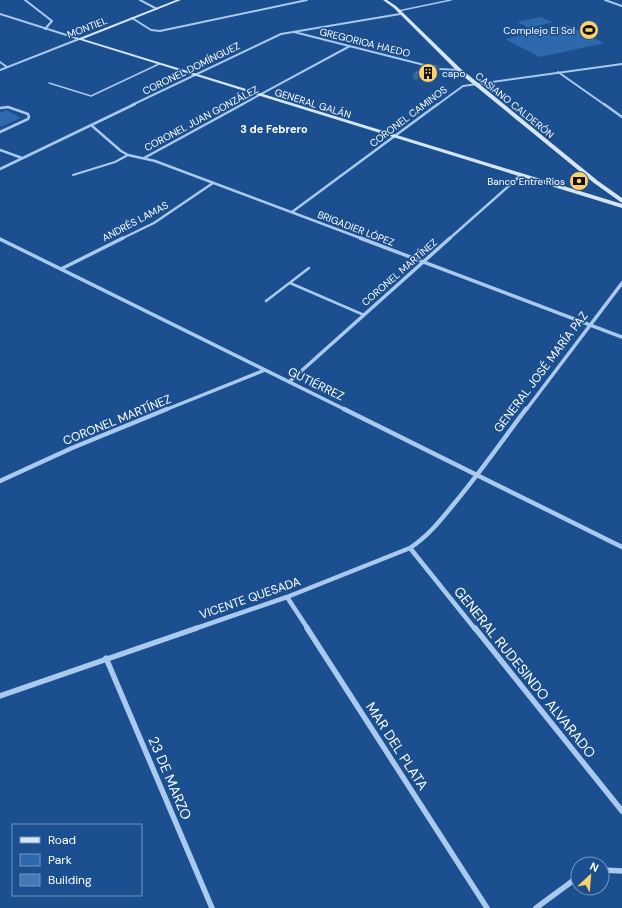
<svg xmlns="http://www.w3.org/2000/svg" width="622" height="908" viewBox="0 0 622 908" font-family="'DM Sans',sans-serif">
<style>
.green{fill:#2e69ad}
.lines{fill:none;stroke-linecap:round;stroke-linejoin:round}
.lane-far2{stroke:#a9c9ee;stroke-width:1.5}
.lane-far1{stroke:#a9c9ee;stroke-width:2}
.lane{stroke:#a9c9ee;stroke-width:2.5}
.street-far4{stroke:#a9c9ee;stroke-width:2}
.street-far3{stroke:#a9c9ee;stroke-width:2.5}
.street-far2{stroke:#a9c9ee;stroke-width:3.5}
.street-far1{stroke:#a9c9ee;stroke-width:4.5}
.street{stroke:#a9c9ee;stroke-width:5.5}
.secondary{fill:#d6e6fa;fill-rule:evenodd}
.wall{fill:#3a679d}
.shaded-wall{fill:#305480}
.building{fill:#4478b7;stroke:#305480}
.labels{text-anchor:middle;stroke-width:3;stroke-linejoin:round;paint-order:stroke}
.far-street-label{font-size:10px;fill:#fff;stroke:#1b4f8f}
.far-poi-label{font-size:10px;fill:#fff;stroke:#1b4f8f;text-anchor:end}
.far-neighbourhood-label{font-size:11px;font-weight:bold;fill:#fff;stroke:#1b4f8f}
.street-label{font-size:12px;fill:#fff;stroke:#1b4f8f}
.near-street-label{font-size:14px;fill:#fff;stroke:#1b4f8f}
</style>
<rect width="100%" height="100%" fill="#1b4f8f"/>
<path class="green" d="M540 17 553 22 529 28 517 22Z
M567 25 604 43 540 57 505 39Z
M6 110 21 118 0 127V113Z"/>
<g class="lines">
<path class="lane-far2" d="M398 11 451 0
M49 83 91 96 159 64"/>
<path class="lane-far1" d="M73 175 115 162 128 155"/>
<path class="lane" d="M290 283 364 315
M266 301 309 268"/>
<path class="street-far4" d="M25 0 52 21 45 29
M140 0 157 9
M605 0 622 6
M0 14 79 39
M132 18 151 30 160 31 307 0
M294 32 440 69 459 70
M0 62 7 67
M0 70 79 39
M558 72 605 105
M132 105 281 34 400 14
M241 105 350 46
M437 105 463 86 622 64"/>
<path class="street-far3" d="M604 104 622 117
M0 108 8 107 28 114 29 117 28 119 0 132
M91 125 121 151 128 155 155 161 363 239
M0 150 22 158
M144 158 243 104
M0 169 135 104
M292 212 438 104
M121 239 154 223 213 183
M449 239 520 176"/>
<path class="street-far2" d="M360 238 622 337
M0 239 346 410
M61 269 123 238
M289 382 450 238
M165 410 265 370
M526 410 622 283"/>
<path class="street-far1" d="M344 409 622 547
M0 481 72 448 167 409
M410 548 475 629
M287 597 308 629
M194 629 287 597 410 548C428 536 440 521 453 505 479 474 502 441 526 409"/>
<path class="street" d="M307 628 487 908
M475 628 622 811
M106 658 212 908
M0 696 197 628
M602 870 622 871
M536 908 578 877"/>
<path class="secondary" d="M176 0H181L83 39 622 204V208L77 39Z
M383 0H387L396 6 461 69 598 181 622 198V203L594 183 457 71 394 8Z"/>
</g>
<path class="wall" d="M439 71 417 80 413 79V73Z"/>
<path class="shaded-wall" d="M440 66 439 71 417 80 418 75Z"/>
<path class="building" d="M432 64 440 66 418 75 413 73Z"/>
<defs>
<g id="stadium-disc" transform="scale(1)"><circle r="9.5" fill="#ffd166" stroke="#1b4f8f"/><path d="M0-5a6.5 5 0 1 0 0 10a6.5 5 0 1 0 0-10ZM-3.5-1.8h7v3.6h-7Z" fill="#111"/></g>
<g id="building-disc" transform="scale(1)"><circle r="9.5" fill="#ffd166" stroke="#1b4f8f"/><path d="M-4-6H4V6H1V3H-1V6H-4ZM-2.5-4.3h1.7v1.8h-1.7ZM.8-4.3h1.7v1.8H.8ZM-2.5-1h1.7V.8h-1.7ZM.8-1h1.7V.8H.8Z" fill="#111"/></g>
<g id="bank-disc" transform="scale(1)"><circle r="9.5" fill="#ffd166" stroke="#1b4f8f"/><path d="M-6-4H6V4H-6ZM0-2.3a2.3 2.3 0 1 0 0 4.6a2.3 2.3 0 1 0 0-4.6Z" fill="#111"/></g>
</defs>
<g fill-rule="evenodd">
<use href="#stadium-disc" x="589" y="30"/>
<use href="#building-disc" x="428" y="73"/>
<use href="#bank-disc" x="579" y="181"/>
</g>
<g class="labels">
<g class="far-street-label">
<text transform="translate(87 27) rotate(-21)" y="4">MONTIEL</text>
<text transform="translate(365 42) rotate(14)" y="4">GREGORIOA HAEDO</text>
<text transform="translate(191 68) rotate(-26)" y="4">CORONEL DOMÍNGUEZ</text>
<text transform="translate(313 103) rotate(17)" y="4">GENERAL GALÁN</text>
<text transform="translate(515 105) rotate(39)" y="4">CASIANO CALDERÓN</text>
<text transform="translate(408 116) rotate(-37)" y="4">CORONEL CAMINOS</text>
<text transform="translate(201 118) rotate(-28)" y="4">CORONEL JUAN GONZÁLEZ</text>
<text transform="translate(135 221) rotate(-28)" y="4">ANDRÉS LAMAS</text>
<text transform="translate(356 228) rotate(21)" y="4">BRIGADIER LÓPEZ</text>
<text transform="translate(399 272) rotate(-41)" y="4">CORONEL MARTÍNEZ</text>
</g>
<g class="far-poi-label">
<text x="575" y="34">Complejo El Sol</text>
<text x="442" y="77" text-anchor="start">capo</text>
<text x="565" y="185">Banco Entre Ríos</text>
</g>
<g class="far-neighbourhood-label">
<text x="274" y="133">3 de Febrero</text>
</g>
<g class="street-label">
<text transform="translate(541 372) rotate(-53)" y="4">GENERAL JOSÉ MARÍA PAZ</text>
<text transform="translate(316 384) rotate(26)" y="4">GUTIÉRREZ</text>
<text transform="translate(117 420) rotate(-22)" y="4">CORONEL MARTÍNEZ</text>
<text transform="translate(250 598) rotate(-19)" y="4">VICENTE QUESADA</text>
</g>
<g class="near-street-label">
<text transform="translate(525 672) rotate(51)" y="5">GENERAL RUDESINDO ALVARADO</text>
<text transform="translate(397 746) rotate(57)" y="5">MAR DEL PLATA</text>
<text transform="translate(170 778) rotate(67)" y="5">23 DE MARZO</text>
</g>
</g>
<rect x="12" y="824" width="130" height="72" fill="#1b4f8f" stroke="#7695bc"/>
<rect x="20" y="837" width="20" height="6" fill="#d6e6fa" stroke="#7695bc"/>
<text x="48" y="844" font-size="12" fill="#ffffff">Road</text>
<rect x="20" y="854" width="20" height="12" fill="#2e69ad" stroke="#7695bc"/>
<text x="48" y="864" font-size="12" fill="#ffffff">Park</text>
<rect x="20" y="874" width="20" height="12" fill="#4478b7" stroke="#7695bc"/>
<text x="48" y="884" font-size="12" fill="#ffffff">Building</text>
<g transform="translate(590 876) rotate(26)"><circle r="19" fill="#1b4f8f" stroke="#7695bc"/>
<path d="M0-3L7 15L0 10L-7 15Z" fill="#ffd166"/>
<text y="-6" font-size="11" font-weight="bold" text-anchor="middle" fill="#ffffff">N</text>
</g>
</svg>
